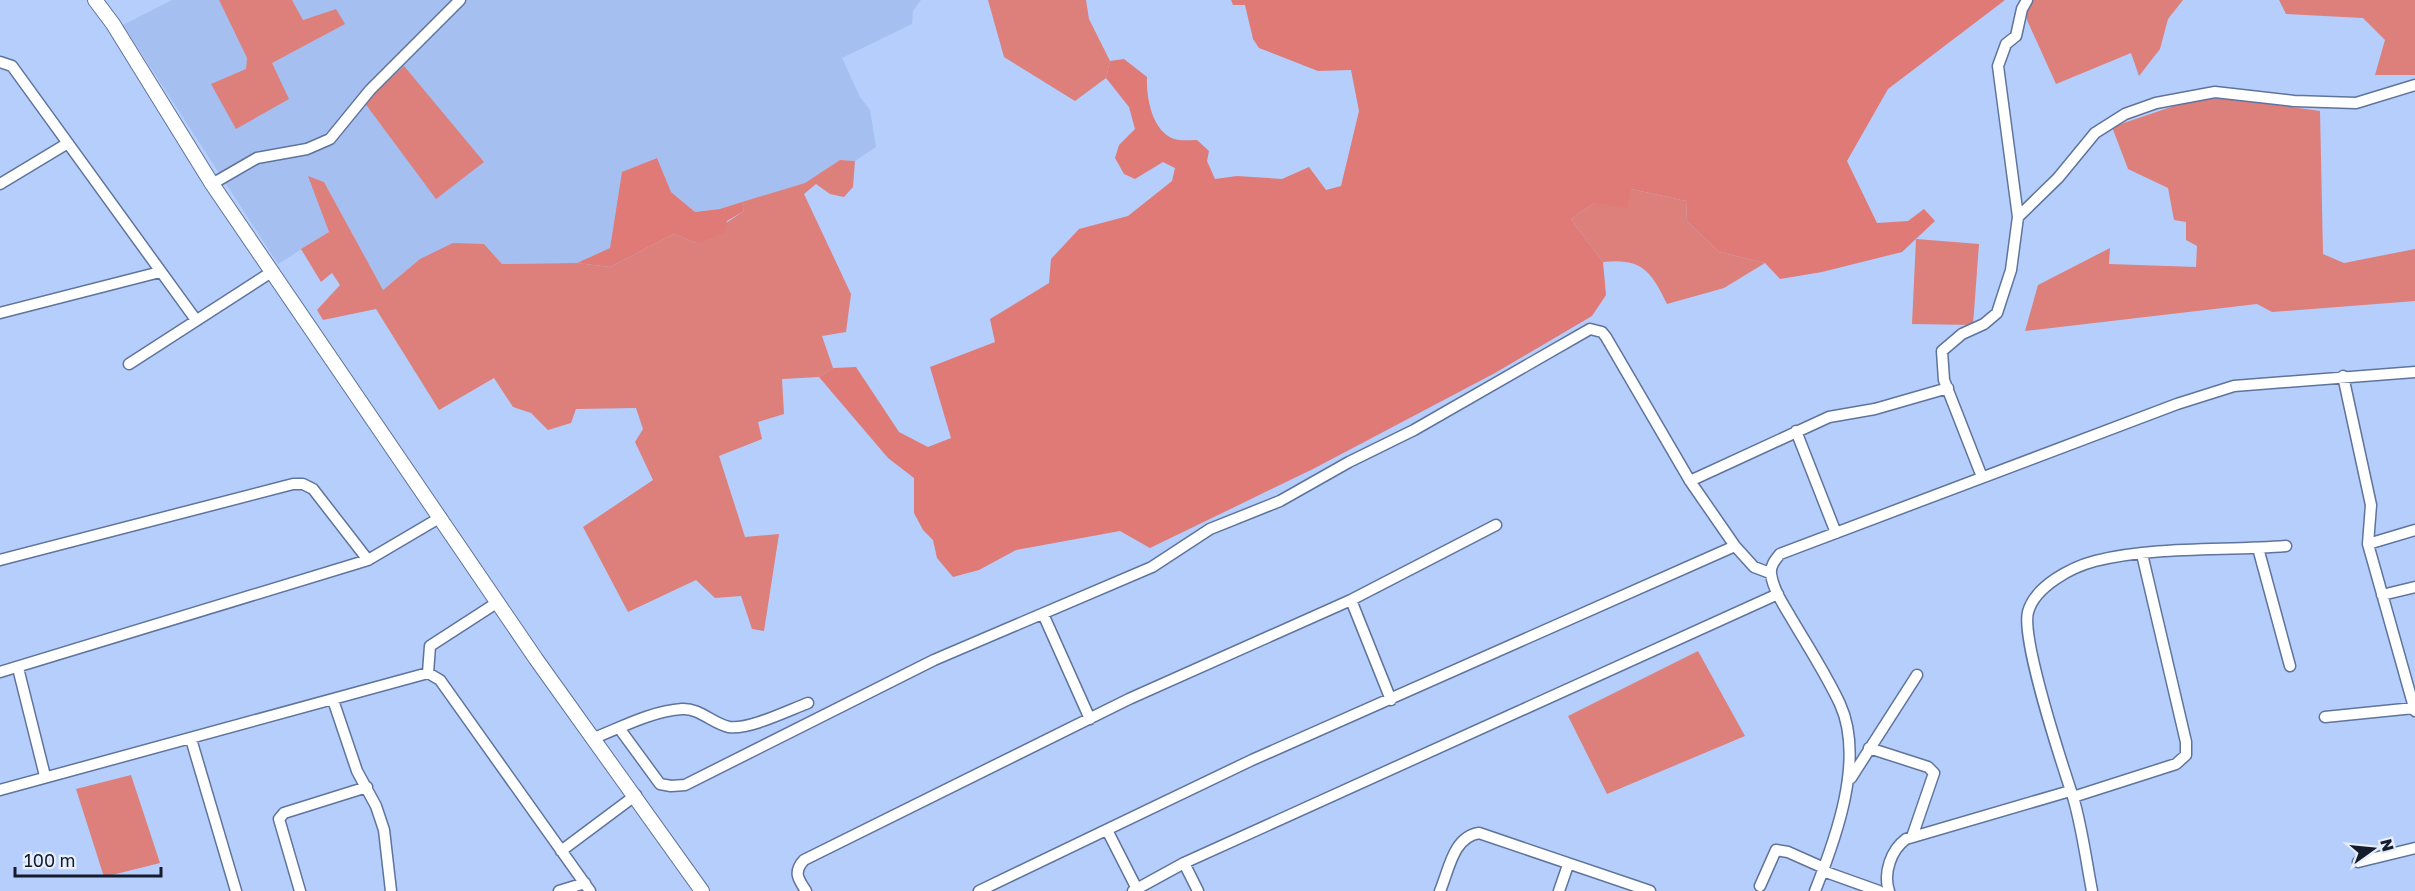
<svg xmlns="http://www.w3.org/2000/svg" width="2415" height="891" viewBox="0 0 2415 891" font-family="'Golos Text',sans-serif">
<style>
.built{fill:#a5bff1}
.green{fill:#dd7f7b}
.forest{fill:#df7a77}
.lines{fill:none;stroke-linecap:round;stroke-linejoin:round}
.minor-casing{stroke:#5f749c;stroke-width:13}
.tertiary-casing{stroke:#5f749c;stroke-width:16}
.minor{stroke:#fff;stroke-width:10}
.tertiary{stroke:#fff;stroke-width:14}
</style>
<rect width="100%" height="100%" fill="#b6cefb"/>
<path class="built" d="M172 0H219L247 58 246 68 271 63 291 51 336 9 303 20 292 0H921L913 11 912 24 842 58 860 97 870 110 876 147 855 161 840 160 805 183 720 209 695 212 671 192 656 158 622 173 610 248 577 263 502 264 484 244 420 259 383 290 324 182 309 177 329 232 278 264 123 25Z"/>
<path class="green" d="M219 0H292L303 20 336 9 345 24 272 63 289 99 236 129 211 84 246 69 247 58Z
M988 0H1086L1089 19 1110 61 1106 78 1075 101 1004 57Z
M2024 0H2183L2168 19 2160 49 2139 76 2131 53 2056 84 2027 20Z
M2279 0H2415V75H2375L2385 40 2363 18 2286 14Z
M404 66 484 162 436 199 364 102Z
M2219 97 2320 111 2323 254 2344 263 2415 249V301L2272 312 2257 304 2025 331 2038 285 2110 248 2109 264 2196 267 2197 246 2186 240V222L2174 220 2168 188 2128 169 2112 127 2174 106Z
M840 160 855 161 853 187 844 197 830 194 816 184 804 194 851 294 846 332 822 336 833 368 819 377 782 379 784 414 758 422 762 439 719 456 745 537 779 534 764 631 752 629 741 596 715 598 696 580 628 612 583 527 653 480 635 442 643 429 636 408 576 409 571 423 548 430 531 413 513 407 494 378 439 410 376 309 323 320 317 310 340 285 332 273 321 282 301 249 329 232 308 176 324 182 383 290 420 259 453 243 484 244 502 264 577 263 610 267 674 234 696 243 744 211 742 202 805 183Z
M1631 189 1686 201 1687 221 1719 252 1765 263 1724 288 1667 304C1651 271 1642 258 1603 262L1571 219 1594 203Z
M1916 239 1979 244 1973 325 1912 324Z
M1698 651 1745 736 1607 794 1568 716Z
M131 775 160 863 104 877 76 789Z"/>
<path class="forest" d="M1231 0H2005L1888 89 1847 161 1877 223 1908 221 1924 209 1935 221 1902 252 1822 272 1780 279 1765 263 1719 252 1687 221 1686 201 1631 189 1627 208 1594 203 1571 219 1603 262 1606 295 1592 316 1495 373 1313 469 1150 548 1120 531 1016 550 979 570 953 577 937 558 933 540 923 530 914 513V478L888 458 819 377 833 368 856 367 899 432 928 447 951 438 930 367 995 342 990 319 1049 283 1051 259 1079 229 1128 216 1172 181 1175 168 1163 162 1135 179 1124 174 1115 158 1119 145 1135 129 1129 107 1106 78 1110 61 1124 59 1147 77C1146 97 1152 131 1174 139 1180 141 1191 140 1197 140L1209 151 1207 161 1215 179 1237 176 1282 179 1309 167 1326 190 1341 186 1359 111 1351 70 1318 71 1259 48 1253 39 1245 5H1233Z
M657 158 671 192 695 212 720 209 742 202 744 211 727 221 723 234 696 243 674 234 610 267 577 263 610 248 622 172Z"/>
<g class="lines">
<g class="minor-casing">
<path id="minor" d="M0 62 12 66 196 320
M0 184 68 143
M212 184 257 158 307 149 330 139 370 90 460 0
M2018 217 1998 66 2006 44 2016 36 2022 9 2027 0
M0 313 160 272
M129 364 273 271
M2343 376 2371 505 2368 544 2415 711
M1796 431 1836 533
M1982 477 1944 380 1942 351 1962 334 1984 324 1997 313 2011 270 2018 217 2058 178 2095 133 2125 114 2156 103 2215 92 2294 101 2356 103 2415 85
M1690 481 1829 417 1875 409 1948 388
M2368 544 2415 530
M2258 548 2290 666
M0 560 293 484H303L313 489 368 560
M2382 595 2415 587
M1351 600 1391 700
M1043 614 1090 719
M18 668 45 776
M0 672 368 560 441 517
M428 673 430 646 498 602
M333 700 357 771 376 806 384 830 391 891
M2325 717 2414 708
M619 728 660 784 671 786 685 785 934 660 1152 567 1210 529 1280 501 1349 462 1414 430 1590 329 1602 332 1606 337 1690 481 1735 546 1754 567 1770 573
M594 738C622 727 652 711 682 709 700 708 713 724 729 727 749 730 789 710 808 703
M191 739 236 891
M1869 748 1928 767 1934 773 1912 837
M1851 778 1917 675
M0 790 428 673 440 680 590 891
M2073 797 2176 764 2186 755V742L2142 554
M1107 830 1137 889
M561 851 636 795
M2358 862 2415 848
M1184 863 1198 891
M1823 871 1879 891
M1760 886 1776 850 1788 852 1824 868
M300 891 279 819 284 813 367 787
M559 891 585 883
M806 891C798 879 793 872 804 860L1129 699 1351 600 1496 525
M979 891 1252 760 1735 546
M1133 891 1184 863 1778 594
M1440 891C1449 870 1453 837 1479 833L1650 891
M1559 891 1568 865
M1815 891C1836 838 1865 759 1840 704 1826 674 1807 645 1790 616 1783 604 1773 589 1771 574 1770 566 1775 560 1780 554L2177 404 2234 386 2415 372
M1889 891C1883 873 1891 850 1906 839L2070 791
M2092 891C2086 860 2082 827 2073 797 2062 764 2021 639 2028 612 2035 586 2072 567 2095 561 2156 546 2223 551 2286 546"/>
</g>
<g class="tertiary-casing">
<path id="tertiary" d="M95 0 113 24 212 184 536 659 702 891"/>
</g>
<use href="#minor" class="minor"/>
<use href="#tertiary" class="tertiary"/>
</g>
<g transform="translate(2373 849) rotate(75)" stroke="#e7eefc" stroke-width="4.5" paint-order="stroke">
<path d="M0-4.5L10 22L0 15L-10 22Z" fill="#141c2d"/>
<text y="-9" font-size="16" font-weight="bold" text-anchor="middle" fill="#141c2d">N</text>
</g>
<path d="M15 867v9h146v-9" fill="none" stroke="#141c2d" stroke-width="3"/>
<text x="24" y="867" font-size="18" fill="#141c2d" stroke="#e7eefc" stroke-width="4.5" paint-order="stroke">100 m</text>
</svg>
